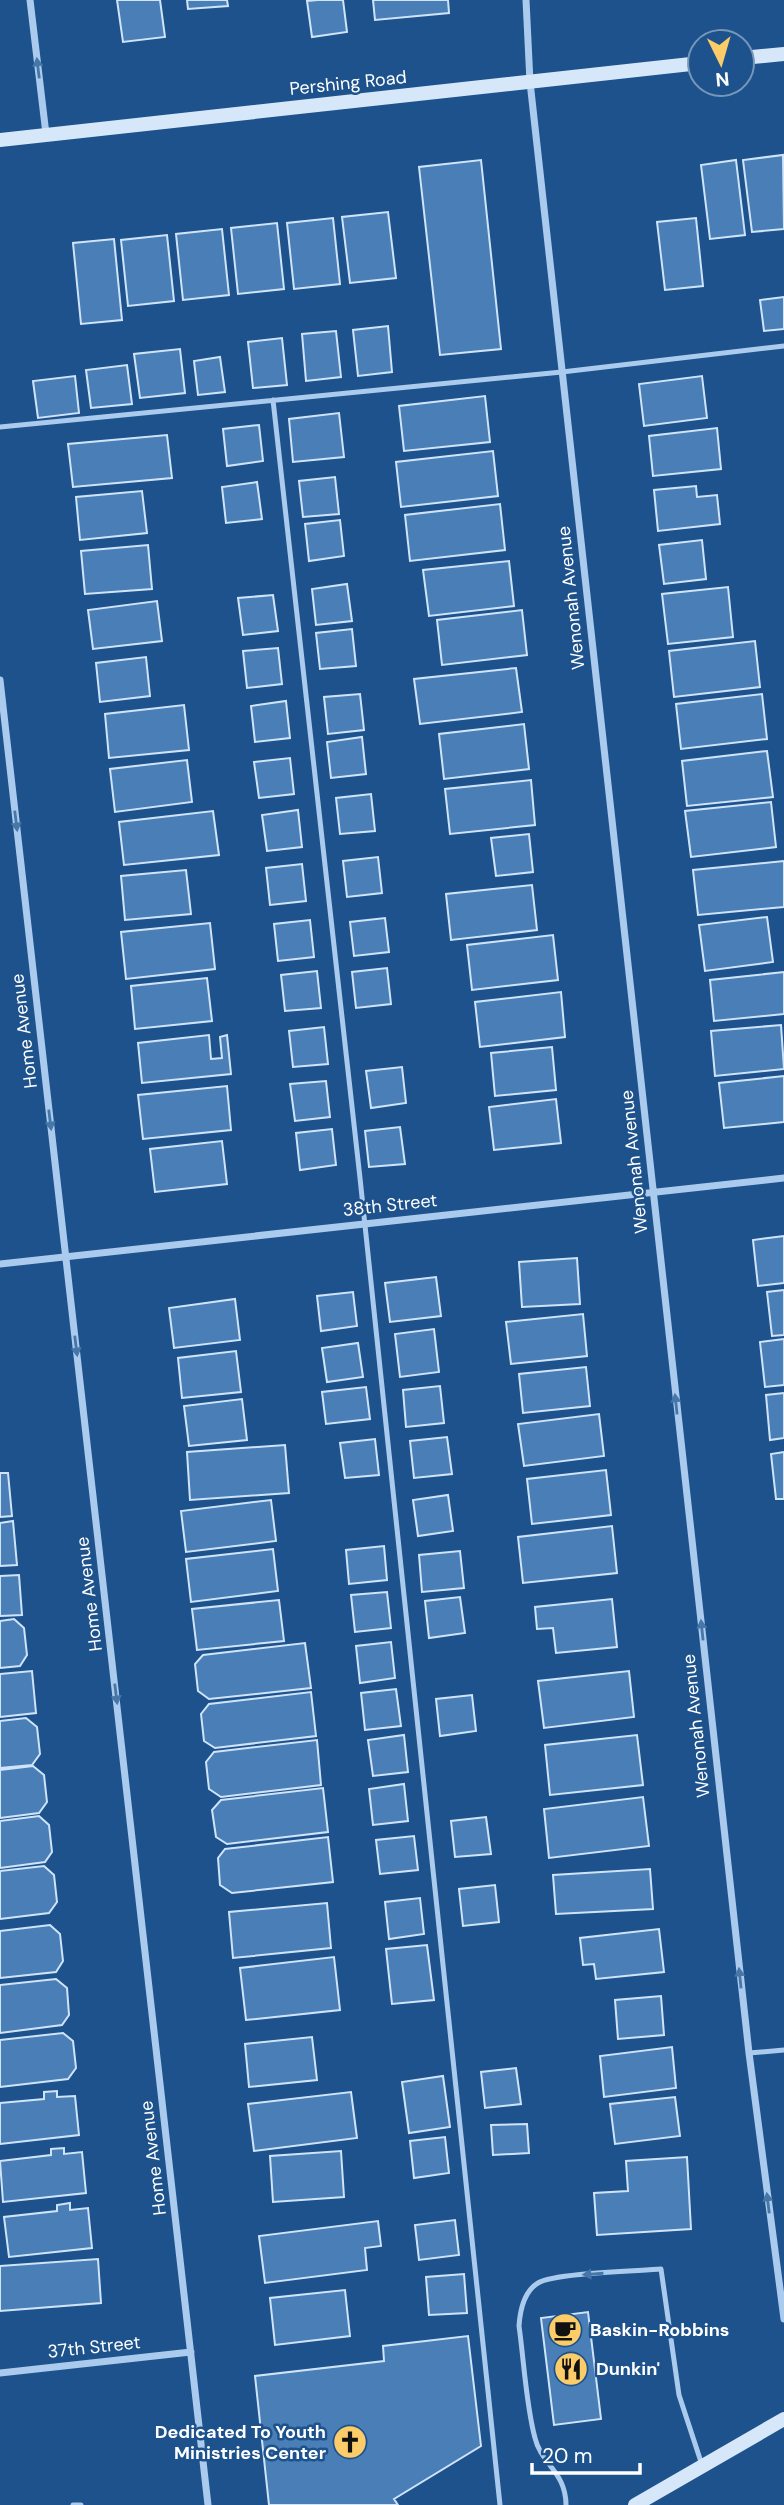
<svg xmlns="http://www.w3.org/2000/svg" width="784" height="2505" viewBox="0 0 784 2505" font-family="'DM Sans',sans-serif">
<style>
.building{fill:#4a7eb6;stroke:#cfe4f9;stroke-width:2}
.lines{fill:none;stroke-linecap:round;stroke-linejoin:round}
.lane{stroke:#aacbed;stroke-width:5}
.street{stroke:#aacbed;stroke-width:7}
.secondary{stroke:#d6e7f9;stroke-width:14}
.oneway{fill:#4776a9}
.labels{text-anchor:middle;stroke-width:5;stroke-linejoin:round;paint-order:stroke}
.street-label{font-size:18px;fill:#fff;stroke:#1d528c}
.poi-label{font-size:18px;font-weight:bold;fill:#fff;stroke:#1d528c;text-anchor:start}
</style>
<rect width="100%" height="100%" fill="#1d528c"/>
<path class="building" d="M117 0H160L165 37 123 42Z
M187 0H227L228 6 188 9Z
M318 0H343L347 32 312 37 307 1Z
M373 0H448L449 13 375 20Z
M783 155 784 229 752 232 743 160Z
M481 160 501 349 440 355 419 167Z
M736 160 745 235 710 239 701 165Z
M388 212 396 278 350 283 342 217Z
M333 218 340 284 294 289 287 223Z
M696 218 703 286 665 290 657 222Z
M277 223 284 289 238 294 231 228Z
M222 229 229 295 183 300 176 234Z
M167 235 174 301 128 306 121 240Z
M114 239 122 320 81 324 73 243Z
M784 297V329L764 331 760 300Z
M388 326 392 372 358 376 353 330Z
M336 331 341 377 306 381 302 334Z
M282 338 287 385 253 388 248 342Z
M180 349 185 393 140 398 134 354Z
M220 357 225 392 198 395 194 361Z
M127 365 132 404 91 408 86 370Z
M75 376 79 413 38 418 33 381Z
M702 376 707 418 644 426 639 384Z
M485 396 490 442 404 451 399 406Z
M339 413 344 457 293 462 289 419Z
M259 425 263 461 227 466 223 429Z
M717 428 721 469 653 476 649 436Z
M167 435 172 478 73 487 68 444Z
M493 451 498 496 401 507 396 462Z
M335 477 339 514 303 517 299 481Z
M257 482 262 519 226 523 222 487Z
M696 486 697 497 717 495 720 524 658 531 654 490Z
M142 491 147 533 80 540 76 497Z
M500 504 505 550 410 561 405 515Z
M340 520 344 556 309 561 305 524Z
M702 540 706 579 664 584 659 545Z
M148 545 152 589 85 594 81 551Z
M509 561 514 606 429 616 423 570Z
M347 584 352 621 316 625 312 589Z
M728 587 733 637 668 644 662 594Z
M273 595 278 631 243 635 238 598Z
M157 601 162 641 93 649 88 610Z
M522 610 527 655 442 665 437 620Z
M352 629 356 666 320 669 316 633Z
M755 641 760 687 674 697 669 651Z
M278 648 282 684 247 688 243 651Z
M146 657 150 696 100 702 96 663Z
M516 668 522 712 420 724 414 679Z
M360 694 364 730 328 734 324 697Z
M762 694 767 739 681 749 676 704Z
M286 701 290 738 255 742 251 706Z
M184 705 189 750 109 758 105 714Z
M524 724 529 769 444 779 439 734Z
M362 737 366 774 331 778 327 742Z
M767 751 773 797 687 806 682 761Z
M290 758 294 794 259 798 254 762Z
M187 760 192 802 115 812 110 769Z
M531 780 535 825 450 834 445 789Z
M371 794 375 831 340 834 336 798Z
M771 802 776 847 691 857 685 811Z
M298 810 302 847 267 851 262 815Z
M213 811 219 855 124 865 119 822Z
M529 834 533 872 496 876 491 838Z
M378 857 382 893 347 897 343 861Z
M784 861V907L698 915 693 870Z
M302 864 306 901 270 905 266 868Z
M186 870 191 914 125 920 121 876Z
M532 885 537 930 451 940 446 894Z
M767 917 773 962 705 971 699 925Z
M385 918 389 952 354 956 350 922Z
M310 920 314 957 278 961 274 924Z
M210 923 215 969 126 979 121 932Z
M553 935 558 980 472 990 467 945Z
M387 968 391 1004 356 1008 352 972Z
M317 971 321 1008 285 1011 281 975Z
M784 972V1014L714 1021 710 980Z
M207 978 212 1021 135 1029 131 986Z
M561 992 565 1037 480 1047 475 1002Z
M781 1025 784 1069 715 1076 711 1031Z
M324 1027 328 1064 293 1067 289 1031Z
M209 1035 211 1059 222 1058 220 1037 227 1035 231 1074 142 1083 138 1043Z
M552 1047 556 1090 495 1096 491 1053Z
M402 1067 406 1103 371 1108 366 1071Z
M784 1076V1122L724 1128 719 1083Z
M326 1081 330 1117 295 1121 290 1084Z
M227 1086 231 1130 143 1139 138 1095Z
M556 1099 561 1143 494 1150 489 1107Z
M400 1127 405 1164 369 1167 365 1131Z
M332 1129 336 1165 300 1170 296 1133Z
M222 1141 227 1184 155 1192 150 1149Z
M784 1236V1283L758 1286 753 1240Z
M577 1258 580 1304 522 1307 519 1262Z
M436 1277 441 1316 390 1322 385 1283Z
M784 1290V1335L772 1336 767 1292Z
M353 1292 357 1326 321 1331 317 1296Z
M235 1299 240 1340 174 1348 169 1308Z
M583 1314 587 1356 511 1364 506 1322Z
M434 1329 439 1372 400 1377 395 1334Z
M784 1339V1385L765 1387 760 1342Z
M358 1343 363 1377 327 1382 322 1348Z
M236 1351 241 1392 182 1398 178 1358Z
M586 1367 590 1406 523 1413 519 1374Z
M440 1386 444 1423 406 1427 403 1390Z
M366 1387 370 1419 326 1424 322 1392Z
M784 1393V1438L770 1440 766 1395Z
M242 1399 247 1440 189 1446 184 1406Z
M599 1414 604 1456 524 1466 518 1424Z
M447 1437 452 1474 414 1478 410 1441Z
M375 1439 379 1475 345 1478 340 1443Z
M285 1445 289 1493 190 1500 187 1452Z
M784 1452V1499H776L771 1454Z
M606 1470 611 1515 532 1524 527 1479Z
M0 1473H8L12 1516 0 1517Z
M448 1495 453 1531 418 1536 413 1500Z
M271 1500 276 1541 186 1552 181 1511Z
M13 1521 17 1565 0 1566V1523Z
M612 1526 617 1573 523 1583 518 1537Z
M384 1546 387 1580 349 1584 346 1550Z
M273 1549 278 1591 191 1602 186 1559Z
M460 1551 464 1588 422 1592 419 1555Z
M19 1575 22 1615 0 1616V1576Z
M387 1592 391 1628 355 1632 351 1595Z
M460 1597 465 1633 429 1638 425 1601Z
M612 1599 617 1647 556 1653 553 1628 537 1629 535 1607Z
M279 1600 284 1641 197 1650 192 1609Z
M14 1619 24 1628 27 1655 20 1666 0 1668V1621Z
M391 1642 395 1678 360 1683 356 1646Z
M305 1643 311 1688 209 1699 198 1691 195 1664 203 1655Z
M32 1671 36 1713 0 1717V1674Z
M629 1671 634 1717 544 1728 538 1681Z
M396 1689 401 1726 365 1730 361 1693Z
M311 1692 316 1736 215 1748 204 1741 201 1714 209 1704Z
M472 1695 476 1731 440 1736 436 1699Z
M26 1718 37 1727 40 1754 32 1765 0 1768V1721Z
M404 1735 408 1772 373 1776 368 1740Z
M637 1735 643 1785 550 1795 545 1745Z
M317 1740 321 1785 221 1797 209 1789 206 1762 214 1752Z
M33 1766 44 1775 47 1802 39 1813 0 1818V1770Z
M404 1784 408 1821 373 1825 369 1789Z
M323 1788 328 1832 227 1844 216 1837 212 1810 221 1800Z
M643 1797 649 1846 549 1858 544 1809Z
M39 1816 49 1825 52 1852 45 1862 0 1868V1821Z
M486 1817 491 1854 455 1857 451 1821Z
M414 1836 418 1870 380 1874 376 1840Z
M328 1837 333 1882 232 1893 220 1885 218 1858 225 1849Z
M44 1866 54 1875 57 1902 49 1913 0 1919V1871Z
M650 1869 653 1909 556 1914 553 1875Z
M495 1885 499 1922 463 1926 459 1889Z
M420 1898 424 1934 389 1939 385 1902Z
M327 1903 331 1948 233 1958 229 1912Z
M50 1925 60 1934 63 1961 56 1972 0 1978V1931Z
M659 1929 664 1972 596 1979 594 1964 583 1965 580 1938Z
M427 1945 434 2000 392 2004 386 1949Z
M334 1957 340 2010 246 2020 240 1968Z
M56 1979 67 1988 69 2015 62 2025 0 2033V1985Z
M661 1996 664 2035 618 2039 615 2000Z
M63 2033 73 2041 76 2068 68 2079 0 2087V2040Z
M312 2037 317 2080 249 2087 245 2044Z
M672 2047 676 2088 604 2097 600 2056Z
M516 2068 521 2104 485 2108 481 2072Z
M443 2076 450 2127 409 2133 402 2082Z
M57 2091V2097L75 2096 79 2135 0 2144V2103L44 2099V2092Z
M351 2092 357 2138 254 2151 248 2104Z
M675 2097 680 2136 615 2144 610 2104Z
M527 2124 529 2153 493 2155 491 2125Z
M445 2137 449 2173 414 2178 410 2141Z
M64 2148V2154L82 2152 86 2193 3 2202 0 2161 51 2155V2149Z
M341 2151 344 2197 273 2202 270 2156Z
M687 2157 691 2229 597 2235 594 2193 628 2191 626 2161Z
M70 2203V2210L88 2208 92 2248 9 2257 4 2217 57 2211V2205Z
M455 2220 459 2255 419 2260 415 2225Z
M378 2221 381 2246 365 2248 367 2270 265 2283 259 2236Z
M98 2259 101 2303 0 2311V2266Z
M464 2274 467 2313 429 2315 426 2277Z
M345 2290 350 2336 275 2345 270 2298Z
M588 2312 601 2419 554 2425 541 2318Z
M468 2336 481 2446 394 2499 398 2505H269L255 2376 384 2361 383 2346Z"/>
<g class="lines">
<path class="lane" d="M273 400 360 1178 500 2505
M0 427 562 372 784 346
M749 2053 784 2050
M73 2505H81
M566 2505C566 2472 541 2464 535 2438 526 2405 524 2361 519 2326 520 2311 523 2292 538 2283 554 2273 638 2271 661 2269L679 2395 702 2465"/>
<path class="street" d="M30 0 46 134
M526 0 530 82 749 2053 784 2319
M0 680 208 2505
M0 1264 784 1178
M0 2373 191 2352"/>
<path class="secondary" d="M742 58 784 54
M0 140 700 63
M635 2505 784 2419"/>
</g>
<defs><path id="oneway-solid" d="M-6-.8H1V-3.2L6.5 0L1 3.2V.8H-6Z" transform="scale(1.75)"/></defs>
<g class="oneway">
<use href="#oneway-solid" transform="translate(38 68) rotate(-97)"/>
<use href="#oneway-solid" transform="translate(16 821) rotate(83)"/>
<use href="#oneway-solid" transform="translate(50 1120) rotate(83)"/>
<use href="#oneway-solid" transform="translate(76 1346) rotate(83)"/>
<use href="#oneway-solid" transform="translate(676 1404) rotate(-96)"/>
<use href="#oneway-solid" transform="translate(702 1630) rotate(-96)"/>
<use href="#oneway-solid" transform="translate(116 1694) rotate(83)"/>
<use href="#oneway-solid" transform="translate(740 1978) rotate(-96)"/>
<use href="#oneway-solid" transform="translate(768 2203) rotate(-97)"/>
<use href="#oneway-solid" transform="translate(593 2274) rotate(176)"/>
</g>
<defs>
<g id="cafe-disc" transform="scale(1.75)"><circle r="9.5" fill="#fccc69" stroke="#1d528c"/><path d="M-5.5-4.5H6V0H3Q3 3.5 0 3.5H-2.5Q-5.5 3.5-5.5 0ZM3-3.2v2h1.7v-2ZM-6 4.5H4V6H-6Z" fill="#111"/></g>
<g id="restaurant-disc" transform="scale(1.75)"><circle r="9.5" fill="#fccc69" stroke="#1d528c"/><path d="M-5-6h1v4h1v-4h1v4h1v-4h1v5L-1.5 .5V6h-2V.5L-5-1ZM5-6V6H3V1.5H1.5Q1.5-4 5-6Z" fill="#111"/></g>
<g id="church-disc" transform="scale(1.75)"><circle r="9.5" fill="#fccc69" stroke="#1d528c"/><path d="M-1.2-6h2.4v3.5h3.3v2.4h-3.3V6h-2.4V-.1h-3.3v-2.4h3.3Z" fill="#111"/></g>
</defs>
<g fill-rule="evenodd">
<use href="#cafe-disc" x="565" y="2330"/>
<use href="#restaurant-disc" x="571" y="2369"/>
<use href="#church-disc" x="350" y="2442"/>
</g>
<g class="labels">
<g class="street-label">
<text transform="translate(348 83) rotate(-6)" y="6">Pershing Road</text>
<text transform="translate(571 598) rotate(-96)" y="6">Wenonah Avenue</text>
<text transform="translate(24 1031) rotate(-97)" y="6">Home Avenue</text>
<text transform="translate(634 1162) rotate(-96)" y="6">Wenonah Avenue</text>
<text transform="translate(390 1205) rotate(-6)" y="6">38th Street</text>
<text transform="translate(89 1594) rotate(-97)" y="6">Home Avenue</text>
<text transform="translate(696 1726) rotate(-96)" y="6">Wenonah Avenue</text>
<text transform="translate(153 2158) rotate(-97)" y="6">Home Avenue</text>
<text transform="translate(94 2347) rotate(-6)" y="6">37th Street</text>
</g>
<g class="poi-label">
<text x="590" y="2336">Baskin-Robbins</text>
<text x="596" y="2375">Dunkin'</text>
<text x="326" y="2438" text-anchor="end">Dedicated To Youth<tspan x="326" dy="21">Ministries Center</tspan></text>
</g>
</g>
<g transform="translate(721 63) rotate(175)"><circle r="33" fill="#1d528c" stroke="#7797ba" stroke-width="2"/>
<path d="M0-5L12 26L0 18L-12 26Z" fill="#fccc69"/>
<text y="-10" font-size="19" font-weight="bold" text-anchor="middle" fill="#ffffff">N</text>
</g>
<path d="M532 2463v10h108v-10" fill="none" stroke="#ffffff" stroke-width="3.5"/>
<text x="542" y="2463" font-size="21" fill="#ffffff" stroke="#1d528c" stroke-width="5" paint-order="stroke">20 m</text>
</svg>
